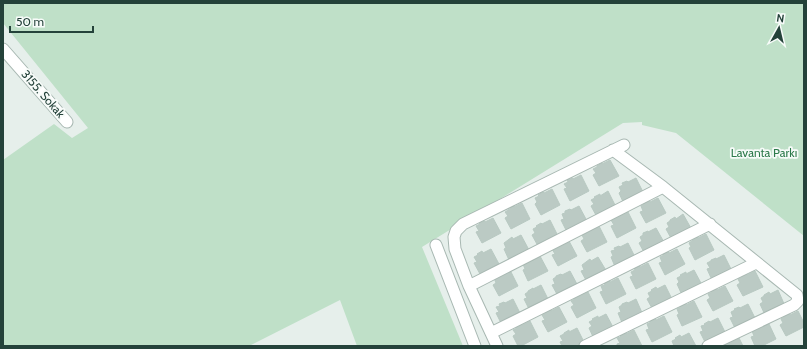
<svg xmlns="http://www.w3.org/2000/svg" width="807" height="349" viewBox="0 0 807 349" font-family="Cabin,sans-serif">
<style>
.green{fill:#bfe0c8}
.building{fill:#bbcac4;stroke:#b8c9c2}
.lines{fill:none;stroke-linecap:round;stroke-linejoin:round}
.minor-casing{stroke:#a8b8b2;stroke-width:13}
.minor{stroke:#fff;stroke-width:11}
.labels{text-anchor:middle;stroke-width:3.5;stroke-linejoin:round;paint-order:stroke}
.street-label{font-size:12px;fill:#24423a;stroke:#f7fbf9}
.park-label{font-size:12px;fill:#2d7a4b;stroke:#f7fbf9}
</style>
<rect width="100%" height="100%" fill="#e6efeb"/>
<path class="green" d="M3 3H804V236L676 133 642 125V122L623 123 422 247 463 346H357L340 300 249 346H3V160L54 124 72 138 88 128 3 23Z"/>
<path class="building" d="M610 160 619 176 599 186 593 175 596 173 593 169 597 167V166L602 163V164Z
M581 175 589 191 570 201 564 189 567 188 564 184 568 182 567 180 573 178V179Z
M636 178 644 194 624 204 619 193 621 191 619 187 623 185 622 183 627 181 628 182Z
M552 189 560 205 541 215 535 204 537 202 535 198 539 196 538 195 543 192 544 193Z
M608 191 616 207 597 217 591 206 594 204 591 200 595 198 594 197 600 194V196Z
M658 198 666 213 646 223 640 212 643 211 641 206 644 204V203L649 200 650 202Z
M522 203 530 219 511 229 505 218 508 216 505 212 514 206V207Z
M579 206 587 221 567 232 561 220 564 219 562 214 565 213V211L570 209 571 210Z
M628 212 636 228 617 238 611 226 614 225 611 220 615 219 614 217 620 215V216Z
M683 214 692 230 672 240 666 229 669 227 667 223 670 221V220L675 217 676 219Z
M493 218 501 233 482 243 476 232 479 231 476 226 480 224 479 223 485 221V222Z
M550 220 558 236 538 246 532 235 535 233 533 229 537 227 536 226 541 223 542 224Z
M599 226 607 242 587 252 581 241 584 239 582 235 586 233 585 232 590 229 591 230Z
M656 228 665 244 645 254 639 243 642 241 640 237 643 235V233L648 231V232Z
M706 234 714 250 695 260 689 248 691 247 689 243 697 237 698 238Z
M521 235 529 250 509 260 504 249 506 248 504 243 512 237 513 239Z
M569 241 577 256 558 266 552 255 555 254 552 249Z
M628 243 636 259 616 269 611 257 613 256 611 251 615 250 614 248 619 246 620 247Z
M491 249 499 264 480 274 474 263 477 262 474 257 478 255 477 254 482 251 483 253Z
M677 249 685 264 665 275 659 263 662 262 660 257 664 255 663 254 668 252 669 253Z
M724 255 732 271 712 280 707 269 710 268 707 263 711 261V260L716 258V259Z
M540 256 548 271 528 281 523 270 525 269 523 264Z
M598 257 607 272 587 282 581 271 584 270 582 265 590 259 591 261Z
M648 263 656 279 636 289 630 277 633 276 631 272 635 270 634 268 639 266 640 267Z
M510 270 518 286 499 296 493 285 496 283 494 278Z
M694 270 702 285 682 295 677 284 679 282 677 278 681 276 680 275 686 272V274Z
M570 271 578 286 558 296 552 285 555 284 553 279 556 277V276L561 274 562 275Z
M755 271 763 287 743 296 737 285 740 283 738 279 742 277 741 276 746 273 747 275Z
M618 278 626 294 606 304 600 292 603 291 601 286 605 285 604 283 609 281 610 282Z
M541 285 549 301 530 311 524 299 527 298 525 294 528 292V291L533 288V289Z
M665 285 673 301 653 310 647 299 650 297 648 293 652 291 651 290 656 287 657 289Z
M725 286 733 301 713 311 707 300 710 298 708 294 712 292 711 291 716 288 717 290Z
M778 290 785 306 765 315 760 304 763 302 761 298 764 296V295L769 292 770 294Z
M588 292 596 308 577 318 571 307 574 305 571 301 575 299 574 298 579 295 580 296Z
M513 299 521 315 502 325 496 313 499 312 496 307 500 306 499 304 504 302 505 303Z
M636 299 643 315 623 325 618 313 621 312 619 307 622 305V304L627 302 628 303Z
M694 301 702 317 682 326 677 315 679 314 677 309 681 307 680 306 685 303 686 305Z
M748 304 756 320 736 330 730 318 733 317 731 312 735 310 734 309 739 307 740 308Z
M559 307 567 322 548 332 542 321 545 320 542 315 546 313V312L551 309V311Z
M798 311 804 323V327L786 336 780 325 783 323 781 319 789 313 790 315Z
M606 314 614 329 594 339 589 328 592 326 589 322 593 320 592 319 598 316V318Z
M664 316 672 332 652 342 646 330 649 329 647 324 651 322 650 321 655 319 656 320Z
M718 318 726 334 706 344 700 332 703 331 701 326 705 325 704 324 709 321 710 322Z
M530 321 538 337 521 346H518L513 336 516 334 513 330 517 328 516 327 521 324 522 325Z
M769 324 776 339 762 346H755L751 337 754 336 752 331 756 330 755 328 760 326 761 327Z
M577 328 585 344 581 346H562L560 342 563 341 560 336 564 334V333L569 330V332Z
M634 330 642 346H617V344L620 343 617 338 621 337 620 336 626 333V334Z
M689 333 696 346H674L672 341 676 339 675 338 680 335 681 337Z
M739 338 743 346H722L726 344 725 343 730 340 731 342Z"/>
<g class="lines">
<g class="minor-casing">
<path id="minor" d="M3 49 67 122
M613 150 663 187 797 295 798 301 794 305 708 346
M436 245 475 346
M469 286 663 187
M491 333 710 224
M497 346 469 286 455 249 454 237 456 231 463 224 624 145
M585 346 756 263"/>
</g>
<use href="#minor" class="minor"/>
</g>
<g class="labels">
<g class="street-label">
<text transform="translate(43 94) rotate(49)" y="4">3155. Sokak</text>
</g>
<g class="park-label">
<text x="764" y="157">Lavanta Parkı</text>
</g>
</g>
<rect width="807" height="349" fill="none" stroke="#24423a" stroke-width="8"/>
<g transform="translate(779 28) rotate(8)" stroke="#f7fbf9" stroke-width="3" paint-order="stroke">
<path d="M0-3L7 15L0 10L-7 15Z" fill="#24423a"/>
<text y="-6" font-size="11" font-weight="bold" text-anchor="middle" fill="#24423a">N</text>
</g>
<path d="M10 26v6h83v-6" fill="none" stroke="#24423a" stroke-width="2"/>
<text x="16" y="26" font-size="12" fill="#24423a" stroke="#f7fbf9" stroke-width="3" paint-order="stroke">50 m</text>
</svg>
